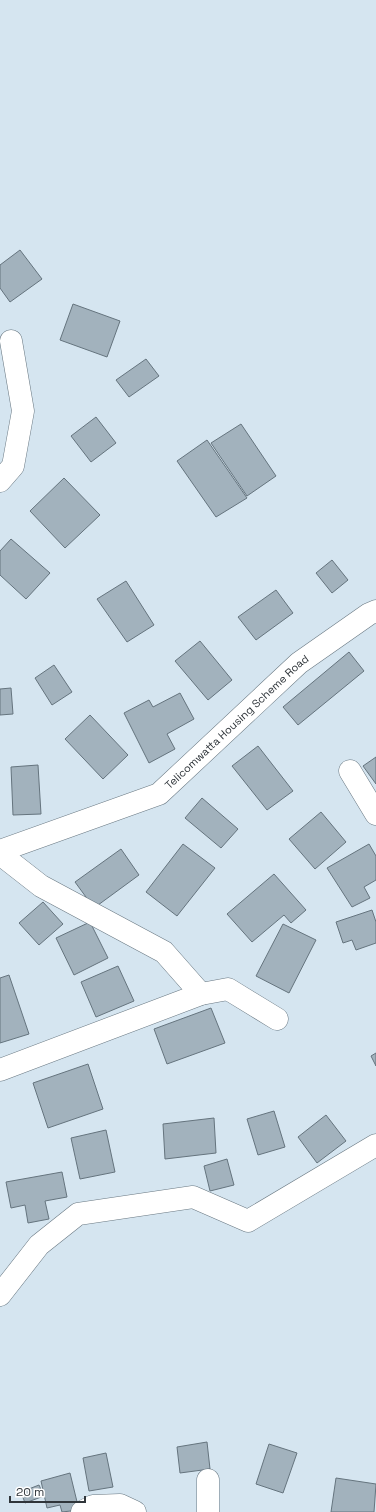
<svg xmlns="http://www.w3.org/2000/svg" width="376" height="1512" viewBox="0 0 376 1512" font-family="'Space Grotesk',sans-serif">
<style>
.building{fill:#a2b2bd;stroke:#65747e}
.lines{fill:none;stroke-linecap:round;stroke-linejoin:round}
.street-casing{stroke:#697882;stroke-width:23}
.street{stroke:#fff;stroke-width:22}
.labels{text-anchor:middle;stroke-width:3;stroke-linejoin:round;paint-order:stroke}
.street-label{font-size:11px;fill:#2f353a;stroke:#fff}
</style>
<rect width="100%" height="100%" fill="#d5e5f0"/>
<path class="building" d="M20 250 42 279 10 302 0 288V265Z
M73 304 120 321 107 357 60 340Z
M146 359 159 376 129 397 116 380Z
M96 417 116 443 91 462 71 436Z
M241 424 276 476 247 496 211 443Z
M207 440 247 498 216 517 177 461Z
M64 478 100 515 65 548 30 511Z
M11 539 50 573 26 599 0 575V551Z
M332 560 348 580 332 593 316 573Z
M126 581 154 625 127 642 97 599Z
M276 590 293 613 256 640 238 617Z
M200 641 232 680 208 700 175 661Z
M349 652 364 671 298 725 283 707Z
M54 665 72 692 52 705 35 678Z
M11 688 13 714 0 715V689Z
M180 693 194 719 167 734 175 749 149 763 124 713 149 700 153 707Z
M90 715 128 755 103 779 65 739Z
M258 746 293 791 267 810 232 766Z
M376 757V784L363 766Z
M38 765 41 814 13 815 11 767Z
M202 798 238 829 221 848 185 818Z
M321 812 346 842 315 869 289 839Z
M183 844 215 868 177 916 146 892Z
M369 844 376 856V880L364 887 370 898 352 907 327 868Z
M121 849 139 875 94 908 75 882Z
M274 874 306 910 291 923 284 915 252 942 227 914Z
M43 902 63 924 39 945 19 923Z
M372 910 376 922V943L356 950 352 940 343 943 336 922Z
M90 922 108 958 74 975 56 938Z
M283 924 316 940 289 993 256 976Z
M118 966 134 1001 96 1017 81 982Z
M9 975 29 1034 0 1043V978Z
M211 1008 225 1043 167 1064 154 1029Z
M376 1053V1066L371 1056Z
M88 1064 103 1109 48 1128 33 1083Z
M274 1111 285 1147 258 1155 247 1119Z
M326 1115 346 1141 317 1163 298 1137Z
M214 1118 216 1153 165 1159 163 1124Z
M106 1130 115 1172 80 1179 71 1138Z
M227 1159 234 1185 210 1191 204 1166Z
M62 1172 67 1197 45 1201 49 1219 28 1223 25 1205 11 1208 6 1182Z
M207 1442 210 1469 180 1473 177 1447Z
M269 1444 297 1453 283 1493 256 1484Z
M106 1453 113 1487 89 1491 83 1458Z
M70 1473 79 1510 62 1512 60 1505 47 1508 41 1481Z
M336 1478 376 1484 374 1512H331Z
M39 1485 44 1496 25 1503 21 1492Z"/>
<g class="lines">
<g class="street-casing">
<g id="street">
<path d="M0 481 13 466 23 411 11 341"/>
<path d="M350 771 376 814"/>
<path id="s1" d="M0 851 159 794 299 663 369 614 376 611"/>
<path d="M0 854 41 886 164 952 201 994"/>
<path d="M0 1070 201 994 228 989 277 1019"/>
<path d="M0 1295 39 1245 78 1214 193 1197 248 1221 376 1145"/>
<path d="M82 1512 93 1506 120 1505 135 1512"/>
<path d="M208 1512V1480"/>
</g>
</g>
<use href="#street" class="street"/>
</g>
<g class="labels">
<g class="street-label">
<text dy="4" stroke="none"><textPath href="#s1" startOffset="275">Telicomwatta Housing Scheme Road</textPath></text>
</g>
</g>
<path d="M10 1496v6h75v-6" fill="none" stroke="#2f353a" stroke-width="2"/>
<text x="16" y="1496" font-size="12" fill="#2f353a" stroke="#ffffff" stroke-width="3" paint-order="stroke">20 m</text>
</svg>
